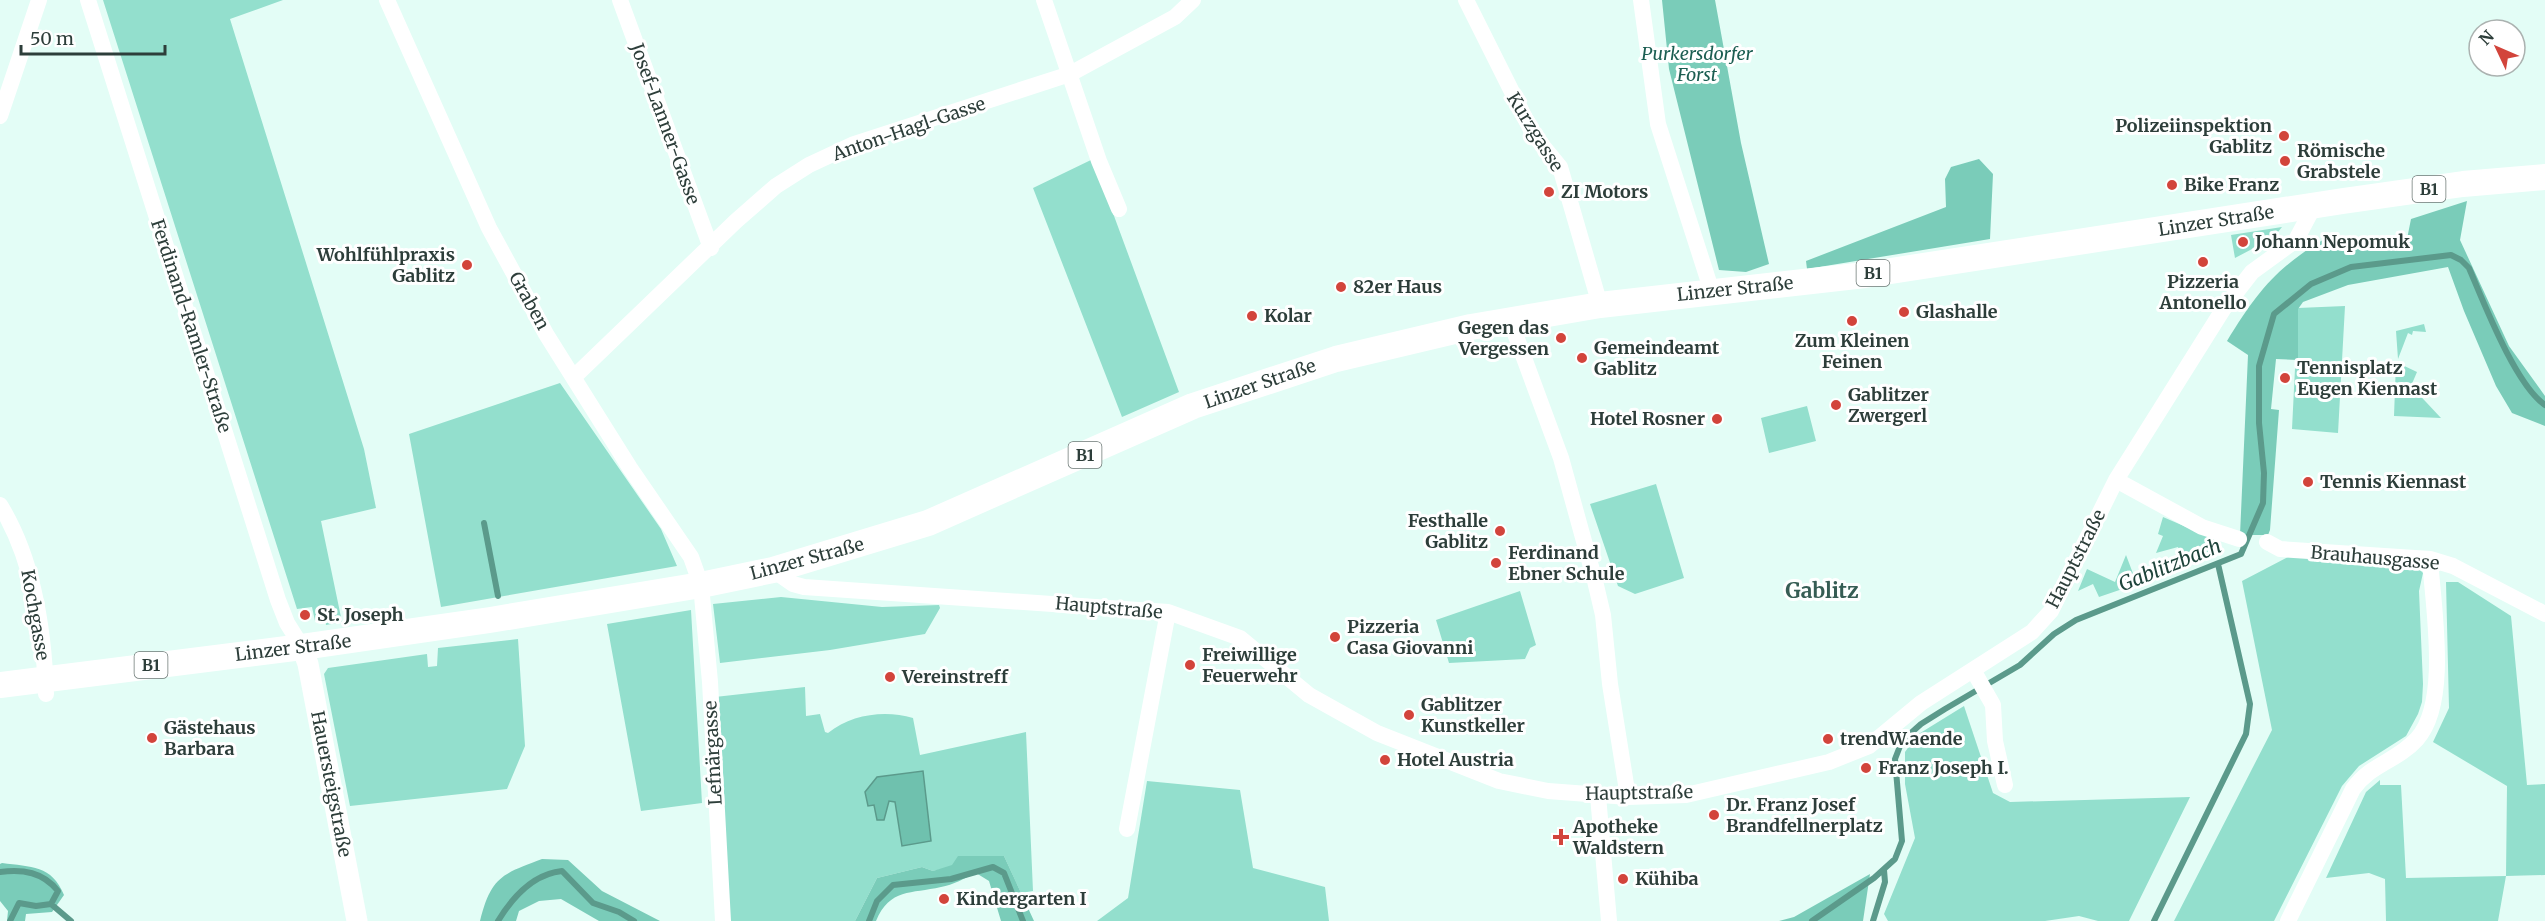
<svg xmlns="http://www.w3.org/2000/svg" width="2545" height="921" font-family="Merriweather,serif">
<rect width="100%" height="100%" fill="#e3fdf6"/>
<!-- green -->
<path fill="#93dfcd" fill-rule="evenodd" d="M103,0H283L230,19L364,449L376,508L321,521L342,622L326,625L325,619L315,621L312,607L297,609Z
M1093,159L1179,392L1122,417L1033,188Z
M2282,227L2273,238L2235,258L2231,235Z
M2345,306L2338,433L2292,429L2298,308Z
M2424,324L2426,332L2413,331L2412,335L2408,333L2398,359L2396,331Z
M2396,362L2417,372L2411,386L2441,418L2394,416Z
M560,383L661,529L677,566L441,607L409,434Z
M1807,406L1816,441L1769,453L1761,418Z
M1656,484L1684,578L1635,594L1618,586L1590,504Z
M2163,517L2214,539L2207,559L2185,566L2178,547L2156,553L2163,536L2158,534Z
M2126,555L2137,584L2099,597L2093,584L2078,591L2087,569L2115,582Z
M2290,556L2415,565L2423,573L2419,591L2423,684L2422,702L2418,714L2406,736L2359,766L2342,786L2274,921H2174L2272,730L2242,581Z
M2446,582H2458L2511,616L2527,785L2545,784V875L2506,876L2498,921H2386L2385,879L2369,873L2326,878L2366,792L2380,780V785H2401L2406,878L2506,876L2507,786L2433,742L2449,708Z
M1520,591L1536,645L1530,648L1525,659L1449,663L1436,620Z
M781,597L882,607L939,605L940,608L925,634L830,650L720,663L713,604Z
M691,610L702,803L641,811L607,624Z
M518,639L525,746L507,789L350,806L324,674L328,668L427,654L428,667L437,666L438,648Z
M805,687L806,716L820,714L825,732L828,733C852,714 885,710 913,718L920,755L1026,732L1033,891L1021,893L1004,856L933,871L922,867L877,878L855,921H727L715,697ZM923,771L902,846L895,802L889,801L884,820H877L874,805L877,777Z
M1964,706L1993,793L2010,802L2190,797L2129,921H2098L2079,916L2045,921H1888L1884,914L1915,838L1905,784V752L1917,735Z
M1147,781L1240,790L1253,868L1325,887L1329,921H1097L1128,898Z"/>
<!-- forest -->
<path fill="#7accb9" d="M1662,0H1715L1741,143L1769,264L1746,272L1719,270L1669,69Z
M1979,159L1993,174L1990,239L1807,269L1806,261L1946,207L1945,179L1951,167Z
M2467,201L2460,240L2509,346L2545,396V426L2512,413L2496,386L2464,311L2448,267L2348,285L2303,302L2298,309V360L2276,359L2271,409L2279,410L2270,530L2268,535H2240L2248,355L2227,341C2259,289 2278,266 2331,235C2350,255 2382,243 2407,239L2411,219Z
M958,856H1004L1034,921H1001L989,881L976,873C965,878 953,885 941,887C911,894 890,888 876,921H855L877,878L922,867L933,871L952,865Z
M542,859L568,860L602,891L660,921H599L561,899L539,901L519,911L516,921H480C491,877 502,874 542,859Z
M2,863C31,867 52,865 64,895L52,912L26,914L25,921H7L8,911L0,901V864Z
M1870,874L1863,921H1779L1794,917Z"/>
<!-- water -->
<path fill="#6fc1ae" stroke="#5b9a8b" stroke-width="1.5" d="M923,771L931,841L902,846L895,802L889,801L884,820H877L874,805L868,806L865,792L877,777Z"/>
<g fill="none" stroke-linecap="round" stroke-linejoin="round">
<!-- stream -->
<path stroke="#5b9a8b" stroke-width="6" d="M484,523L498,596
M0,872C23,869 43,872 58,891L51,904L36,906L19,903L10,921
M51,904L71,921
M498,921C512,898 533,874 562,871L593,903L619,912L634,921
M869,921L877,901L893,885L951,879L993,867L1004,873L1023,921
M1812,921L1874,878L1895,859L1902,841L1895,759L1902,741L1921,724L1945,709L2020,665L2054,634L2076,620L2241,554L2263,503L2264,473L2259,423V366L2274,314L2311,284L2351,267L2451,255L2461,260L2469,268C2484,303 2515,384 2545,405
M1873,921L1885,882L1884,870
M2154,921L2246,734L2250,704L2218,564"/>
<!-- minor -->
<path stroke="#fff" stroke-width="16" d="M88,0L278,600L287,623L302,647
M387,0L489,228L526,296L546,334L630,468L691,557L701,585L710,682L723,921
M620,0L711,248
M1044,0L1099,161L1119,209
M1466,0L1533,134L1560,167L1600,305
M1641,0L1658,124L1712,292
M0,116L39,0
M1510,320L1561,458L1595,581L1603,615L1610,684L1628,797
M575,376L736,221L776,186L809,165L854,144L1070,74L1175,17L1193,0
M2116,480L2202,527L2239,539
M0,505C34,560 44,630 46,694
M2267,542L2280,549L2430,559L2453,566L2545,614
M773,570L793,584L804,587L1168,612L1240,638L1309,695L1377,733L1499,781L1548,791L1628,797L1686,795L1829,762L1869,746L1921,703L2032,632L2051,611L2116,480L2224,308L2252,272L2296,240L2314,206
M1973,670L1993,705L1995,741L2005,785
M1598,796L1609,921
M1127,829L1168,612
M2288,921L2353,789C2372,763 2396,762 2417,739C2450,702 2433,607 2430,559"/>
<!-- tertiary -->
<path stroke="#fff" stroke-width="21" d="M302,647L308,664L357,921"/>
<!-- primary -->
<path stroke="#fff" stroke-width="26" d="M0,685L302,647L490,620L701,585L773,570L928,523L1193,406L1336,359L1471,327L1600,305L1865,275L2343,201L2463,184L2545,177"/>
</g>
<!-- markers -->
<g fill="#d2443b" stroke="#fff" stroke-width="2">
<circle cx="2284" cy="136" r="6"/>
<circle cx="2285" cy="161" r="6"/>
<circle cx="2172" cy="185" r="6"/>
<circle cx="1549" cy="192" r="6"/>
<circle cx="2243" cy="242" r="6"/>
<circle cx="2203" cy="262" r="6"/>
<circle cx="467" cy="265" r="6"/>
<circle cx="1341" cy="287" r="6"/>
<circle cx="1904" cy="312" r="6"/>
<circle cx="1252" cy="316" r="6"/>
<circle cx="1852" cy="321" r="6"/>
<circle cx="1561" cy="338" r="6"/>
<circle cx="1582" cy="358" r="6"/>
<circle cx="2285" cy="378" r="6"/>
<circle cx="1836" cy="405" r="6"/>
<circle cx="1717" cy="419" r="6"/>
<circle cx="2308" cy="482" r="6"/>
<circle cx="1500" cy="531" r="6"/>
<circle cx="1496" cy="563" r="6"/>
<circle cx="305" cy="615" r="6"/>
<circle cx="1335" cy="637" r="6"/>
<circle cx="1190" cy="665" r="6"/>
<circle cx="890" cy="677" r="6"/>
<circle cx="1409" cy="715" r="6"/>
<circle cx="152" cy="738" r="6"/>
<circle cx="1828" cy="739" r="6"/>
<circle cx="1385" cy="760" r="6"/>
<circle cx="1866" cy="768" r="6"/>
<circle cx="1714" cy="815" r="6"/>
<path d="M1558 828h6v6h6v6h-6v6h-6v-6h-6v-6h6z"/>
<circle cx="1623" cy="879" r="6"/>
<circle cx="944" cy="899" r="6"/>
</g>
<g text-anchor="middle" stroke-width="6" stroke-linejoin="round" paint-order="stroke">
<!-- shield labels -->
<g fill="#fff" stroke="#6c7875" stroke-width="1.5">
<rect x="2412.5" y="176" width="33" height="26" rx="4.5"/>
<rect x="1856.5" y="260" width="33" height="26" rx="4.5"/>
<rect x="1068.5" y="442" width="33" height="26" rx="4.5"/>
<rect x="134.5" y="652" width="33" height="26" rx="4.5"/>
</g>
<g font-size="16" font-weight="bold" fill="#2d3e3a">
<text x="2429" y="195">B1</text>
<text x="1873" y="279">B1</text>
<text x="1085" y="461">B1</text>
<text x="151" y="671">B1</text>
</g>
<!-- park labels -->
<g font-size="18" font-style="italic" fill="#1c5e52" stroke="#fff">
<text x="1697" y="60">Purkersdorfer<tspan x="1697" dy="21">Forst</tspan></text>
</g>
<!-- street labels -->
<g font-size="18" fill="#2d3e3a" stroke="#fff">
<text transform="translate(665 124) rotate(70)" y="6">Josef-Lanner-Gasse</text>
<text transform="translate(909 129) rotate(-19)" y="6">Anton-Hagl-Gasse</text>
<text transform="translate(1535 132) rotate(58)" y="6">Kurzgasse</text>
<text transform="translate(2216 221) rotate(-9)" y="6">Linzer Straße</text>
<text transform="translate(1735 289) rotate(-6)" y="6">Linzer Straße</text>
<text transform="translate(529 301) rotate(61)" y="6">Graben</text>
<text transform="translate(191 326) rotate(72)" y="6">Ferdinand-Ramler-Straße</text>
<text transform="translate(1260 384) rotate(-19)" y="6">Linzer Straße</text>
<text transform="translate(2375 558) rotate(5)" y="6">Brauhausgasse</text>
<text transform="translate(807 559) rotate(-15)" y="6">Linzer Straße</text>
<text transform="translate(2076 559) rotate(-63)" y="6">Hauptstraße</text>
<text transform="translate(1109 608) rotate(5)" y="6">Hauptstraße</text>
<text transform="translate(35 615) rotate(80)" y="6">Kochgasse</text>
<text transform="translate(293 648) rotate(-7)" y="6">Linzer Straße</text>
<text transform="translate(713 753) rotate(-93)" y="6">Lefnärgasse</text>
<text transform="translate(331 784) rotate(79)" y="6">Hauersteigstraße</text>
<text transform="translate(1639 793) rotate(-1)" y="6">Hauptstraße</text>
</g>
<!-- poi labels -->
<g font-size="18" font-weight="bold" fill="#2d3e3a" stroke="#fff" text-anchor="start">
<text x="2272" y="132" text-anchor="end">Polizeiinspektion<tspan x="2272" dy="21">Gablitz</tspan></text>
<text x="2297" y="157">Römische<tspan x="2297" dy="21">Grabstele</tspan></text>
<text x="2184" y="191">Bike Franz</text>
<text x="1561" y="198">ZI Motors</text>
<text x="2255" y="248">Johann Nepomuk</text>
<text x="455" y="261" text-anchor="end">Wohlfühlpraxis<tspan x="455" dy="21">Gablitz</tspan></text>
<text x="2203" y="288" text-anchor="middle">Pizzeria<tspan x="2203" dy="21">Antonello</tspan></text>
<text x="1353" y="293">82er Haus</text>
<text x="1916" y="318">Glashalle</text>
<text x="1264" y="322">Kolar</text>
<text x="1549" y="334" text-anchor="end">Gegen das<tspan x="1549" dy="21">Vergessen</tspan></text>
<text x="1852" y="347" text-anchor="middle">Zum Kleinen<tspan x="1852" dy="21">Feinen</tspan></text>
<text x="1594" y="354">Gemeindeamt<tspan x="1594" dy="21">Gablitz</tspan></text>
<text x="2297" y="374">Tennisplatz<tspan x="2297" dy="21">Eugen Kiennast</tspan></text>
<text x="1848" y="401">Gablitzer<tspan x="1848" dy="21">Zwergerl</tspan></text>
<text x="1705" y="425" text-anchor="end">Hotel Rosner</text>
<text x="2320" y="488">Tennis Kiennast</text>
<text x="1488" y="527" text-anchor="end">Festhalle<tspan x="1488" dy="21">Gablitz</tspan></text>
<text x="1508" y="559">Ferdinand<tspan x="1508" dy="21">Ebner Schule</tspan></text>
<text x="317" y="621">St. Joseph</text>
<text x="1347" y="633">Pizzeria<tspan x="1347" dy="21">Casa Giovanni</tspan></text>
<text x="1202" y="661">Freiwillige<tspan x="1202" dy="21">Feuerwehr</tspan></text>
<text x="902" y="683">Vereinstreff</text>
<text x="1421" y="711">Gablitzer<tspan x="1421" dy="21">Kunstkeller</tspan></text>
<text x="164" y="734">Gästehaus<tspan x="164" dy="21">Barbara</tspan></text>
<text x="1840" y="745">trendW.aende</text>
<text x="1397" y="766">Hotel Austria</text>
<text x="1878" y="774">Franz Joseph I.</text>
<text x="1726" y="811">Dr. Franz Josef<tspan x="1726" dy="21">Brandfellnerplatz</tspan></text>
<text x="1573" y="833">Apotheke<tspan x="1573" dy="21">Waldstern</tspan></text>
<text x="1635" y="885">Kühiba</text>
<text x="956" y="905">Kindergarten I</text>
</g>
<!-- water labels -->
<g font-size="20" font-style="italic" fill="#1e443b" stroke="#fff">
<text transform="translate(2170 565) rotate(-22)" y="7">Gablitzbach</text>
</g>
<!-- quarter labels -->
<g font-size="21" font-weight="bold" fill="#365d54" stroke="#fff">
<text x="1822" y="598">Gablitz</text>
</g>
</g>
<!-- north arrow -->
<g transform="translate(2497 48) rotate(314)"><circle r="28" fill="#ffffff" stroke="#abb2b0" stroke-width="1.5"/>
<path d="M0-4.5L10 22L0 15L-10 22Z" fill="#d2443b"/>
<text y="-9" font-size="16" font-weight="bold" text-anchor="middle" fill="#2d3e3a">N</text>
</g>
<!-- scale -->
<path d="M21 45v9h144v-9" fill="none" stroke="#2d3e3a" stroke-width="3"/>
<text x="30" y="45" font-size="18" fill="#2d3e3a" stroke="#ffffff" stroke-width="4.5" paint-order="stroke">50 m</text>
</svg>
